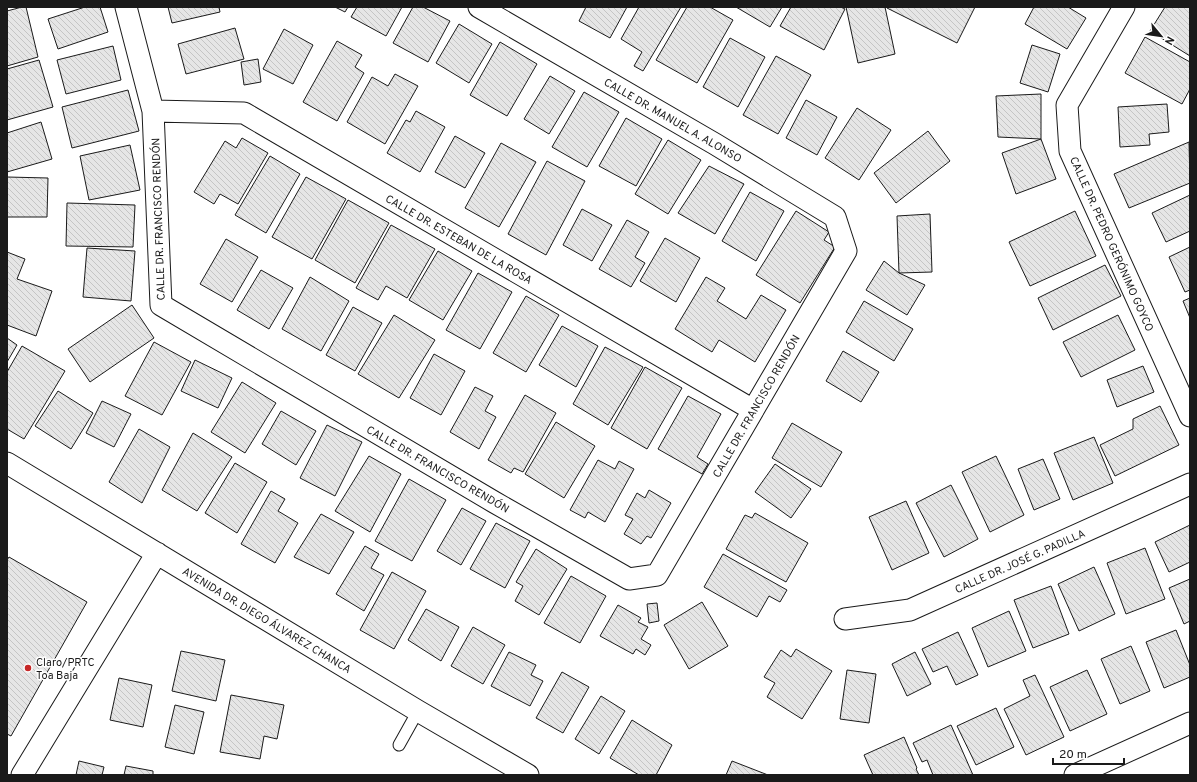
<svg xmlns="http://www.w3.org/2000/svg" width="1197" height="782" font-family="Overpass,sans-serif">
<defs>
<pattern id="building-back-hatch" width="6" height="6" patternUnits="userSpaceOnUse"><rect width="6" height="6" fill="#e6e6e6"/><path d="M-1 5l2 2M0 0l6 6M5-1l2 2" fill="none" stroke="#c5c5c5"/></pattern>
</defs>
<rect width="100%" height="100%" fill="#fff"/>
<!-- building -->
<path fill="url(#building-back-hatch)" stroke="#1a1a1a" d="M22,7H26L38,57L7,66V11Z
M85,7H100L108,32L58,49L48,19Z
M168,7H219L220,12L172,23Z
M335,7H348L345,12Z
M357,7H402L386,36L351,17Z
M413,7H423L450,21L428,62L393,43Z
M586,7H627L610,38L579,21Z
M639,7H681L643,71L634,66L642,52L621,39Z
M687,7H710L733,20L697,83L656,60Z
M736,7H782L770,27Z
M791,7H841L845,9L824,50L780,26Z
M846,7H885L895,54L858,63Z
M888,7H975L957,43L887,8Z
M1034,7H1068L1086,18L1067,49L1025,24Z
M1165,7H1190V56L1150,31Z
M459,24L492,44L469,83L436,63Z
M235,28L244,59L186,74L178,44Z
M284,29L313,45L293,84L263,69Z
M1145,37L1190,62V89L1182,104L1125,73Z
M730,38L765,57L738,107L703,87Z
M337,41L362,55L355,67L364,73L337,121L303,102Z
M500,42L537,64L507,116L470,95Z
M1032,45L1060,54L1048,92L1020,83Z
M113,46L121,80L66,94L57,60Z
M776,56L811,75L778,134L743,115Z
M258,59L261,82L244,85L241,62Z
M39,60L53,107L7,120V69Z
M395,74L418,86L385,144L347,122L372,77L388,86Z
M550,76L575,91L549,134L524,119Z
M128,90L139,131L72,148L62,107Z
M584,92L619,112L587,167L552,147Z
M1041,94V139L998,137L996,96Z
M806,100L837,117L817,155L786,138Z
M1167,104L1169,132L1149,134L1150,145L1120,147L1118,107Z
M857,108L891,130L859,180L825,158Z
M416,111L445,127L420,172L387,153L406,120L410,122Z
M626,118L662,139L636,186L599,166Z
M41,122L52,159L7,172V133Z
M928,131L950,161L896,203L874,173Z
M455,136L485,153L465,188L435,172Z
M242,138L268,153L238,204L220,194L214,204L194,192L225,141L236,148Z
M1041,139L1056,179L1016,194L1002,153Z
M668,140L701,160L668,214L635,194Z
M1189,142L1190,183L1129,208L1114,174Z
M501,143L536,162L499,227L465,208Z
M130,145L140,190L89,200L80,156Z
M270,156L300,174L266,233L235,215Z
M547,161L585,181L546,255L508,234Z
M709,166L744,184L715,234L678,213Z
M7,177L48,178L47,217H7Z
M306,177L346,199L312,259L272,237Z
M750,192L784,211L756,261L722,241Z
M1190,195V231L1166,242L1152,213Z
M348,200L389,223L355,283L315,260Z
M67,203L135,205L133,247L66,246Z
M582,209L612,225L592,261L563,245Z
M796,211L829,232L824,240L835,247L800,303L756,275Z
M1075,211L1096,256L1030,286L1009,242Z
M930,214L932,272L899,273L897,216Z
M627,220L649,232L635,257L645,263L631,287L599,269Z
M391,225L435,249L407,298L386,286L378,300L356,288Z
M665,238L700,258L676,302L640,281Z
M226,239L258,257L232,302L200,284Z
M1190,247V290L1185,292L1169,257Z
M87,248L135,251L131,301L83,297Z
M438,251L472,271L443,320L409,300Z
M7,252L25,259L17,279L52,291L36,336L7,325Z
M884,261L899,273L925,285L907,315L866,290Z
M1105,265L1121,296L1053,330L1038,298Z
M261,270L293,288L269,329L237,310Z
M478,273L512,292L480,349L446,330Z
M310,277L349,301L321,351L282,329Z
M706,277L725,288L717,301L746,319L761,295L786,310L755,362L719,340L712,352L675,329Z
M526,296L559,315L526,372L493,353Z
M1190,298V318L1183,301Z
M864,301L913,329L894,361L846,332Z
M132,305L154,338L90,382L68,349Z
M353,307L382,323L355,371L326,355Z
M394,315L435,340L399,398L358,374Z
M1118,315L1135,350L1081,377L1063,342Z
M562,326L598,346L576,387L539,365Z
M7,338L17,345L7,362Z
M154,342L191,362L162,415L125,396Z
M22,346L65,371L24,439L7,429V372Z
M605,347L643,367L608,425L573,404Z
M843,351L879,372L861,402L826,381Z
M434,354L465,371L441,415L410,398Z
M195,360L232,378L218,408L181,391Z
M1143,366L1154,392L1117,407L1107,380Z
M645,367L682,388L647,449L611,428Z
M242,382L276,403L245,453L211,432Z
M475,387L493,396L485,411L496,417L479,449L450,432Z
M58,391L93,413L71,449L35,426Z
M525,395L556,413L523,472L514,468L511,473L488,460Z
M688,396L721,414L697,457L708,464L702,474L658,449Z
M102,401L131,414L114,447L86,433Z
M1160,406L1179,445L1115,476L1100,445L1133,429V419Z
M281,411L316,431L296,465L262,444Z
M556,422L595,446L564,498L525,474Z
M792,423L842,452L821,487L772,458Z
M327,425L362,442L335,496L300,478Z
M139,429L170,447L142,503L109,482Z
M193,433L232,457L197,511L162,490Z
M1094,437L1113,483L1073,500L1054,453Z
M369,456L401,474L370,532L335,511Z
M996,456L1024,515L990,532L962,472Z
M1043,459L1060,499L1034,510L1018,469Z
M598,460L615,469L619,461L634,469L605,522L588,512L585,518L570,510Z
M235,463L267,482L237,533L205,513Z
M775,464L811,489L791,518L755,492Z
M409,479L446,500L412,561L375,541Z
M951,485L978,539L944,557L916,503Z
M649,490L671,503L651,538L647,536L641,544L624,534L633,519L625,515L637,493L645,498Z
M271,491L285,499L278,511L298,523L275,563L241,544Z
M906,501L929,553L892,570L869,517Z
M462,508L486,521L461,565L437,551Z
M755,513L808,543L786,582L726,549L745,515L752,518Z
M321,514L354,532L329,574L294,557Z
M496,523L530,541L505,588L470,569Z
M1190,525V562L1169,572L1155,542Z
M365,546L379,554L371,568L384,575L364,611L336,594Z
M1145,548L1165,599L1126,614L1107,563Z
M536,549L567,569L539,615L515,601L523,586L516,582Z
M723,554L787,590L780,602L769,596L757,617L704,587Z
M9,557L87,602L11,736L7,734V560Z
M1094,567L1115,614L1079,631L1058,584Z
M392,572L426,591L394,649L360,630Z
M571,576L606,596L580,643L544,623Z
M1190,579V621L1184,624L1169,588Z
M1051,586L1069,634L1033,648L1014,600Z
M702,602L728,646L689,669L664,625Z
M657,603L659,621L649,623L647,604Z
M618,605L641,618L638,622L648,627L641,639L651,645L645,655L636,649L633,654L600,636Z
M426,609L459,627L441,661L408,640Z
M1009,611L1026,651L988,667L972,628Z
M473,627L505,645L483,684L451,666Z
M1176,630L1190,665V677L1164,688L1146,642Z
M958,632L978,675L956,685L947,666L933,672L922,649Z
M1131,646L1150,691L1120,704L1101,659Z
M796,649L832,671L802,719L767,697L775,683L764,677L781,650L791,657Z
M181,651L225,660L216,701L172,691Z
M509,652L536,665L531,675L543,681L530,706L491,686Z
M915,652L931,684L907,696L892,664Z
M847,670L876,674L869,723L840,719Z
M1087,670L1107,714L1070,731L1050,687Z
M562,672L589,687L563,733L536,718Z
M1035,675L1064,737L1026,755L1004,709L1030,696L1023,680Z
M119,678L152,685L143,727L110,720Z
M231,695L284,705L277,739L264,736L260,759L220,752Z
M601,696L625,711L599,754L575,739Z
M175,705L204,712L194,754L165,747Z
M996,708L1014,747L976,765L957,726Z
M632,720L672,745L656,775H639L610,758Z
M951,725L973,775H933L927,760L922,762L913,743Z
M904,737L917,768L916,769L919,775H873L864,755Z
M79,761L104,767L102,775H76Z
M732,761L768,775H726Z
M126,766L153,771V775H124Z"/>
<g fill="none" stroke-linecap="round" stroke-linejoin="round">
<defs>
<path id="service" d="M399,745L418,711"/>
<path id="minor" d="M126,7L153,111L161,305L494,502L629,579L657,575L846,251L835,217L715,144L479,7
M1124,7L1067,105L1070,151L1190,416
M153,111L244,113L753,410
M7,463L418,711L528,775
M845,619L910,610L1190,484
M22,775L157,553
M1075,775L1190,723"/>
</defs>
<!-- service casing -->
<use href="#service" stroke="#1a1a1a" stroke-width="13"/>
<!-- minor casing -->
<use href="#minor" stroke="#1a1a1a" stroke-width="23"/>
<!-- service -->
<use href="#service" stroke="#fff" stroke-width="11"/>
<!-- minor -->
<use href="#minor" stroke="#fff" stroke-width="21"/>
</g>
<!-- markers -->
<circle fill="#c62828" stroke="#fff" stroke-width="1.5" cx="28" cy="668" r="4"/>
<g text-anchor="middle" stroke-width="3" stroke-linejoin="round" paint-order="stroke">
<!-- street labels -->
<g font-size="11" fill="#1a1a1a" stroke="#fff">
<text transform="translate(673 120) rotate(30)" y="4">CALLE DR. MANUEL A. ALONSO</text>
<text transform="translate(158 219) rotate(-92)" y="4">CALLE DR. FRANCISCO RENDÓN</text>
<text transform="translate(459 239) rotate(30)" y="4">CALLE DR. ESTEBAN DE LA ROSA</text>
<text transform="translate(1112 244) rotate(66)" y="4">CALLE DR. PEDRO GERÓNIMO GOYCO</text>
<text transform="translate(756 406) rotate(-60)" y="4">CALLE DR. FRANCISCO RENDÓN</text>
<text transform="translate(438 469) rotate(30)" y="4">CALLE DR. FRANCISCO RENDÓN</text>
<text transform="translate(1020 561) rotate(-24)" y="4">CALLE DR. JOSÉ G. PADILLA</text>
<text transform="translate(267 620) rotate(31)" y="4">AVENIDA DR. DIEGO ÁLVAREZ CHANCA</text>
</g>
<!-- poi labels -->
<g font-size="11" fill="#1a1a1a" stroke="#fff" text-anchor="start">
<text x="36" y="666">Claro/PRTC<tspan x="36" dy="13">Toa Baja</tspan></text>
</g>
</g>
<!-- border -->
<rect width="1197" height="782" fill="none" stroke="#1a1a1a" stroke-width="16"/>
<!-- north arrow -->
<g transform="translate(1161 36) rotate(119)" stroke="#ffffff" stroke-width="3" paint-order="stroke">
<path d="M0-3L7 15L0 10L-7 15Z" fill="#1a1a1a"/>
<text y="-6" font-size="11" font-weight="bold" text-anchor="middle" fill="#1a1a1a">N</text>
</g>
<!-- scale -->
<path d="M1053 758v6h71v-6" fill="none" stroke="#1a1a1a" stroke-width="2"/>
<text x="1059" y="758" font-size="12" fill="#1a1a1a" stroke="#ffffff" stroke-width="3" paint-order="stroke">20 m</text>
</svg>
